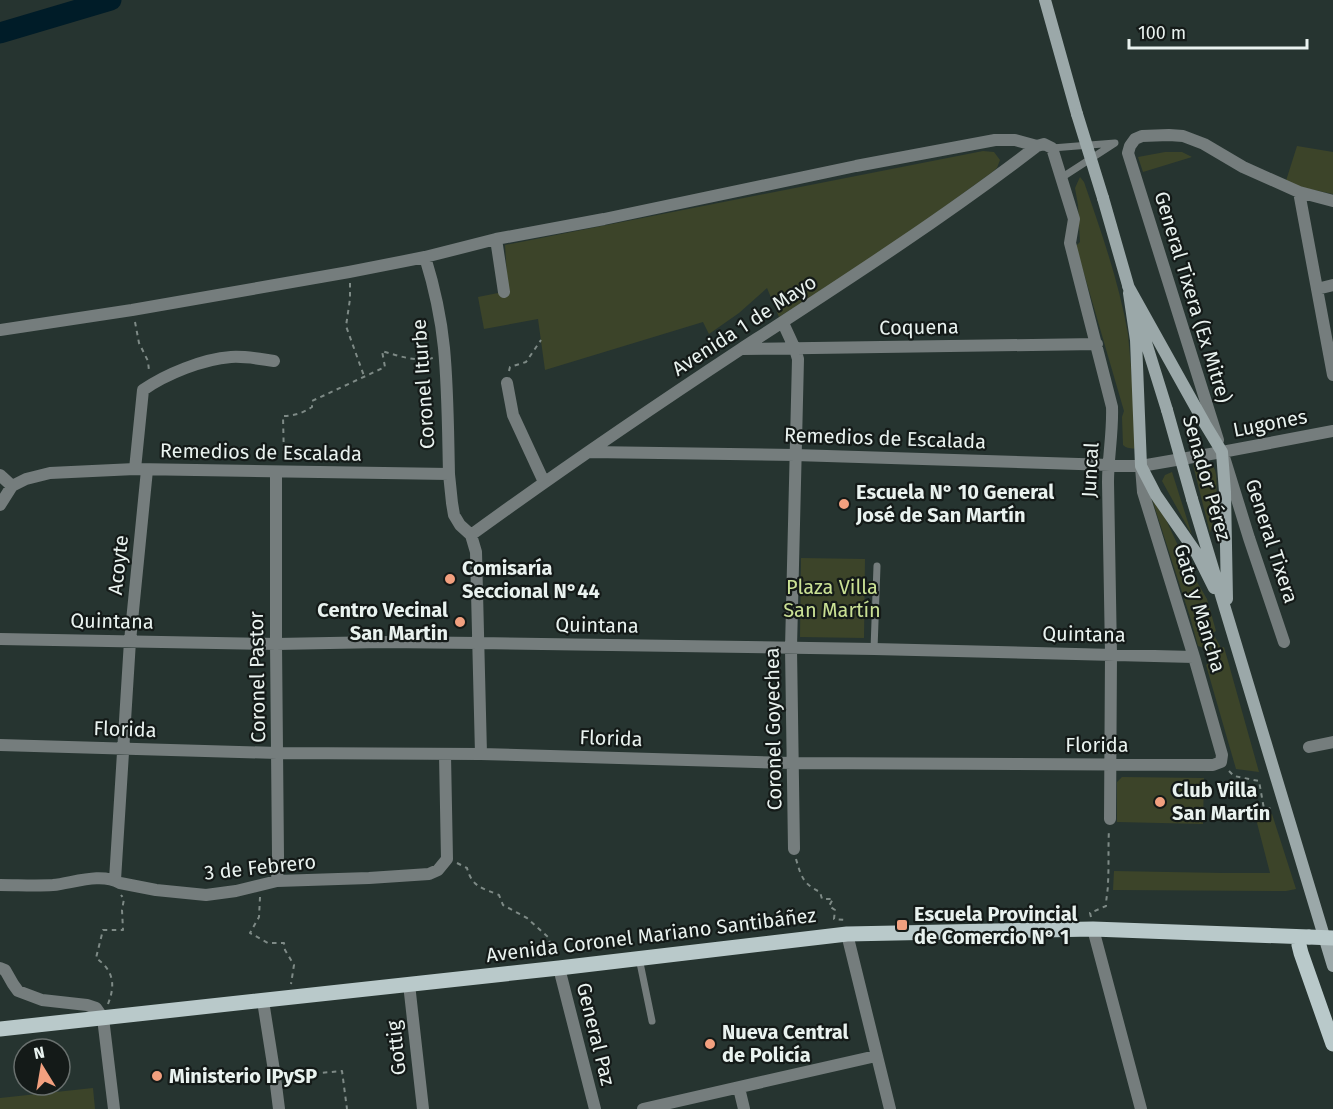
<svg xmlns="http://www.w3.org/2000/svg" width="1333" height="1109" font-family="'Fira Sans',sans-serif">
<rect width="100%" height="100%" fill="#263430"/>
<!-- green -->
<path fill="#3c4429" d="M1297,146L1333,152V194L1285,184Z
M983,151L994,152L1000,160L997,168L991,173L892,245L779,317L767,288L739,313L709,334L703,322L545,370L538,319L484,329L478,297L508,291L505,245Z
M1165,152H1182L1192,157L1143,172L1138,157Z
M1080,177L1084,182C1101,231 1119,282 1128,334L1138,448C1133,449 1127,449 1123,445L1122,417L1124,411L1076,246L1080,242L1078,205L1075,188Z
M1200,459C1206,460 1212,463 1215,470C1219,482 1215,520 1210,533L1193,465Z
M1172,472L1192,535L1162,481L1165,475Z
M1151,496H1155L1187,565L1207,599L1216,631L1213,633L1221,648L1224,647L1259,772L1236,769L1206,665L1210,662L1209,650L1198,646L1190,617Z
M801,558L865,559L864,638L800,637Z
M1122,777L1204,778L1203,824L1117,822V782Z
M1272,814L1296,889L1286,891L1113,890L1114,871L1223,873H1270L1256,819Z
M93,1088L95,1109H0V1098Z"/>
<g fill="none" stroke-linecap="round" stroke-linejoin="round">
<!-- river -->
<path stroke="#001c28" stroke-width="21" d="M0,33L111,0"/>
<!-- path -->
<path stroke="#7e8a86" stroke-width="2" stroke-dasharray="4.5 4.5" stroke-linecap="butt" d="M350,283V299L346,326L364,376
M135,322L139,343L148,361L149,371
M509,371L510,367L526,362L541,340
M284,460L283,416C294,416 303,413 312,407V401L385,367L382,351C399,356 415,362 433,358
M1229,771L1234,776L1259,781L1264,809L1272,808
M796,859C801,876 803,884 820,892L822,899H833L829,906L835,910L834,919L845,920
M457,863L467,868C472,887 482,888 499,895L503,905L527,918L549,938L552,955
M260,897L259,917L250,933L268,943H284L285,950L294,965L291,984
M1091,917L1090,913L1106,906C1106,898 1108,891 1108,883C1109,865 1108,847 1109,829
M108,1004C116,984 113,970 96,958L103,930H123L122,910L124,899L121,895
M287,1076L342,1071L347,1109"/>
<!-- lane -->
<path stroke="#757d7d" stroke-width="7" d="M1052,148L1115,143L1061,178
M874,649L877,566
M639,958L652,1021"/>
<!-- street -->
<path stroke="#757d7d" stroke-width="12" d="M1299,192L1333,375
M496,239L504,292
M425,257C434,286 441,318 444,348C448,390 448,432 449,474
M1317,289L1333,285
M783,323L795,349L798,359L791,648L794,849
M0,330L132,310L349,272L425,257L496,239L604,219L856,166L995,140H1015L1037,146L1044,144L1052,148L1074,219L1070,243L1112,407C1113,432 1108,457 1108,482L1111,654L1110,819
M742,349L1097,344
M507,383L513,415L544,482
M1218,440L1128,153L1130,146L1135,139L1142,136L1169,135L1183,136L1204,144L1243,167L1299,192L1333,201
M590,452L795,455L1141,466L1222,452L1333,431
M1224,457L1249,538L1284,642
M135,469L143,390C166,374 203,359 231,357C246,356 260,359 274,361
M276,472V644L278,856L277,881
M0,475L12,486
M0,505L12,486L26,479L50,473L135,469L449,474L452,503L454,515L460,525L471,535L476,552L481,754
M471,535C559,471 650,409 741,349C841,284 942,219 1037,146
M0,639L276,644L383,642L478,643L874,649L1194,657
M0,745L277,753L481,754L792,763L1213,765L1221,762L1222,755L1194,657L1143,492L1141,467
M1309,747L1333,742
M115,880L130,641L147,470
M0,885C18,885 36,886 53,885C73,883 101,872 120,883L156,890L206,895L236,891L277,881L369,878L429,874L438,870L447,859L445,755
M1093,929L1141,1109
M847,934L890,1109
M0,968L5,970L13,984L18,991L42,1000L87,1005L96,1008L103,1018L114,1109
M559,968L595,1109
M409,984L423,1109
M263,1001L275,1077L279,1109
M739,1088L744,1109
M643,1109L876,1056"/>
<!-- secondary -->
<path stroke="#9ba8a9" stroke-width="12" d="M1045,0L1077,114
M1103,198L1130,292
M1128,286L1205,424L1222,452L1225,492L1227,599
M1129,293L1136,340L1141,466L1156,495L1197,554L1214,588
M1139,320L1167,410
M1192,499L1333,966"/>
<!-- primary -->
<path stroke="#b9c9ca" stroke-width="15" d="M1300,937L1299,945L1301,953L1333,1044
M0,1029L559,968L847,934L1093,929L1309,937"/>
<!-- secondary-bridge -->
<path stroke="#9ba8a9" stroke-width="12" d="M1077,114L1103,198
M1167,410L1192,499"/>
<!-- primary-bridge -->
<path stroke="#b9c9ca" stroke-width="15" d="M1309,937L1333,938"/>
</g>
<!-- markers -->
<g fill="#f2a07f" stroke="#141a18" stroke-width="2">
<circle cx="844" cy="504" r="6"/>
<circle cx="450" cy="579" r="6"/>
<circle cx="460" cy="622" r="6"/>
<circle cx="1160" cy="802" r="6"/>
<rect x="896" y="919" width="12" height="12" rx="3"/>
<circle cx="710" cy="1044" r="6"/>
<circle cx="157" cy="1076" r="6"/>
</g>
<g text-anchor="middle" stroke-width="4.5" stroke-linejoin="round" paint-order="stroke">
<!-- street labels -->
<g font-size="20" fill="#e9f2ef" stroke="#141a18">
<text transform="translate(1193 297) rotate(73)" y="7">General Tixera (Ex Mitre)</text>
<text transform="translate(744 325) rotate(-33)" y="7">Avenida 1 de Mayo</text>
<text transform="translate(919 327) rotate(-1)" y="7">Coquena</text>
<text transform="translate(423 384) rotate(-94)" y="7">Coronel Iturbe</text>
<text transform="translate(1270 423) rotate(-11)" y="7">Lugones</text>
<text transform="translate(885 438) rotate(2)" y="7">Remedios de Escalada</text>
<text transform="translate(261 452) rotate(1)" y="7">Remedios de Escalada</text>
<text transform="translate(1090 470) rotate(-87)" y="7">Juncal</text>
<text transform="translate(1207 478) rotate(74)" y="7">Senador Pérez</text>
<text transform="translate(1272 541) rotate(72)" y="7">General Tixera</text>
<text transform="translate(118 565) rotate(-84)" y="7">Acoyte</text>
<text transform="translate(1200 608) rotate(73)" y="7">Gato y Mancha</text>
<text transform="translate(112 621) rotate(1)" y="7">Quintana</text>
<text transform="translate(597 625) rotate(1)" y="7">Quintana</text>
<text transform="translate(1084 634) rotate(1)" y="7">Quintana</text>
<text transform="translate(257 677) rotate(-91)" y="7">Coronel Pastor</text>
<text transform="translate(125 729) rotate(2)" y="7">Florida</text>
<text transform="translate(773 729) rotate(-91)" y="7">Coronel Goyechea</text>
<text transform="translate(611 738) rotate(2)" y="7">Florida</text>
<text x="1097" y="752">Florida</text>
<text transform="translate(260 867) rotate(-6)" y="7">3 de Febrero</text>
<text transform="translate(651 935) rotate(-7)" y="7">Avenida Coronel Mariano Santibáñez</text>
<text transform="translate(596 1034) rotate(76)" y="7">General Paz</text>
<text transform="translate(396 1048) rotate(-96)" y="7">Gottig</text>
</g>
<!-- poi labels -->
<g font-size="20" font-weight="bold" fill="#e9f2ef" stroke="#141a18" text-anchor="start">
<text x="856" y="499">Escuela N° 10 General<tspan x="856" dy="23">José de San Martín</tspan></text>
<text x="462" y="575">Comisaría<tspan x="462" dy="23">Seccional N°44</tspan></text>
<text x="448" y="617" text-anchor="end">Centro Vecinal<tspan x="448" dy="23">San Martin</tspan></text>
<text x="1172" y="797">Club Villa<tspan x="1172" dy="23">San Martín</tspan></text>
<text x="914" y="921">Escuela Provincial<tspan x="914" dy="23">de Comercio N° 1</tspan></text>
<text x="722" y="1039">Nueva Central<tspan x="722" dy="23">de Policía</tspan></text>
<text x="169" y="1083">Ministerio IPySP</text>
</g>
<!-- park labels -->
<g font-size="20" fill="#cae194" stroke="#141a18">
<text x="832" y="594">Plaza Villa<tspan x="832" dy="23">San Martín</tspan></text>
</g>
</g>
<!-- north arrow -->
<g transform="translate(42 1067) rotate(349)"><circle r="28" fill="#141a18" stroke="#69706e" stroke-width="1.5"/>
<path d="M0-4.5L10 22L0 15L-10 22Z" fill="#f2a07f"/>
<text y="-9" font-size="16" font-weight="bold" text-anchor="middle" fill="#e9f2ef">N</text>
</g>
<!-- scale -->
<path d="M1129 39v9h178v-9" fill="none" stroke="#e9f2ef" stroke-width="3"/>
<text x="1138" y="39" font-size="18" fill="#e9f2ef" stroke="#141a18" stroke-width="4.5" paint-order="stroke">100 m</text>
</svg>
